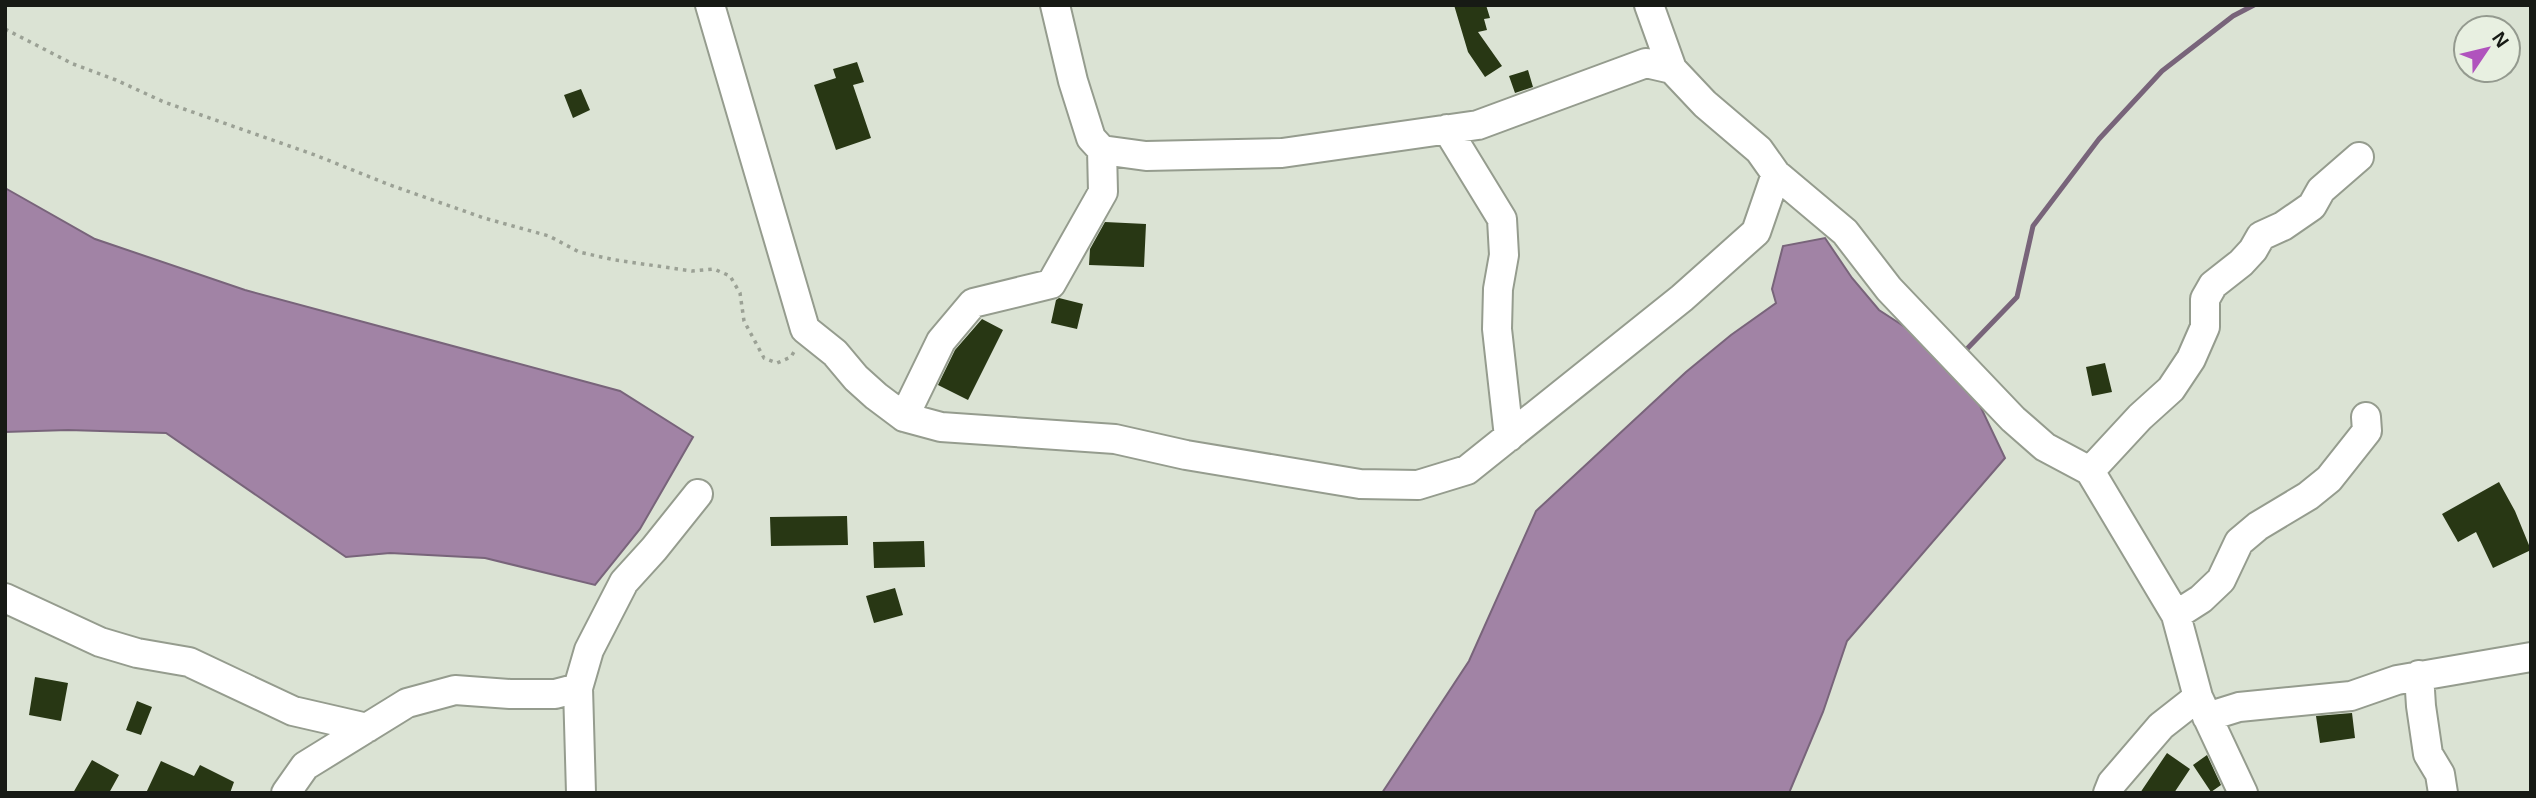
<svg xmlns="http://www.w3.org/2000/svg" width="2536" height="798" font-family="Helvetica,sans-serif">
<rect width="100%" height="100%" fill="#dbe3d4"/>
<!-- water -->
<path fill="#a183a5" stroke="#78647a" stroke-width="2" d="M5,188L95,239L245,290L620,391L693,437L640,529L595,585L485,558L390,553L346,557L166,433L68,430L5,432Z
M1825,238L1852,278L1879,310L1925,340L1974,393L2005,458L1847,641L1823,712L1789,793H1382L1469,661L1536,511L1686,372L1731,335L1776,303L1772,289L1783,246Z"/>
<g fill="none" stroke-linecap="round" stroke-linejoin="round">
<!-- stream -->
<path stroke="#78647a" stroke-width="5" d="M1963,353L2017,297L2033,226L2099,139L2162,71L2233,16L2254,5"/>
</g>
<!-- building -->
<path fill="#283714" d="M1454,5H1486L1490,18L1484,19L1487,30L1478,32L1502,66L1485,77L1468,52Z
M857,62L864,82L853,85L871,138L836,150L814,85L836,78L833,69Z
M1528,70L1533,87L1515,93L1509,76Z
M581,89L590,110L573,118L564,95Z
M1105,222L1146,224L1144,267L1089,265L1090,249Z
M1059,298L1083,304L1077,329L1051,323L1056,300Z
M982,319L1003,330L968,400L938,385L955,350Z
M2105,363L2112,392L2092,396L2086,367Z
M2499,482L2515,511L2531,550L2493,568L2476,532L2458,542L2442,514Z
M847,516L848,545L771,546L770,517Z
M924,541L925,567L874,568L873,542Z
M895,588L903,615L874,623L866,596Z
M35,677L68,683L61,721L29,715Z
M137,701L152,707L141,735L126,730Z
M2352,713L2355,738L2320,743L2316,716Z
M2167,753L2190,769L2174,793H2140Z
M2207,755L2221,785L2211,792L2193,765Z
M92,760L119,775L109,793H73Z
M161,761L194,776L200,765L234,782L230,793H146Z"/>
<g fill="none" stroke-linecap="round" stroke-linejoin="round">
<defs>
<path id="minor" d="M710,5L805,329L835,353L856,378L876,396L904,417L941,427L1115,439L1186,455L1360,484L1418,485L1467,470L1682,298L1756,232L1776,174
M1055,5L1073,81L1091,138L1102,150L1146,156L1282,153L1478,125L1646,63L1672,69L1705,104L1759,150L1776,174L1845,232L1889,289L2013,419L2045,447L2090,471L2176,615L2198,697L2243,793
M1649,5L1672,69
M1447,129L1502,219L1504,255L1498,289L1497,329L1509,437
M904,417L941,341L973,303L1051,284L1103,192L1102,150
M2090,471L2140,417L2171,389L2191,359L2205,327V299L2213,285L2241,263L2253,250L2261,236L2283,226L2312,206L2321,190L2359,157
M5,598L100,642L137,653L189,662L293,711L367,728
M2176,615L2201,599L2221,580L2239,542L2258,526L2308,496L2329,479L2367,431L2366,417
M2419,675L2421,706L2428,754L2440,774L2443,793
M2207,717L2239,707L2351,696L2397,680L2531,657
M286,793L305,766L407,703L455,690L510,694H555L578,688
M581,793L578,688L589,650L624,582L654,549L698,494
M2108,793L2112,783L2161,726L2198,697"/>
</defs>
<!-- minor casing -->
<use href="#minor" stroke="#959c8e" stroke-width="32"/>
<!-- path -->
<path stroke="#9ba195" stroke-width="3.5" stroke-dasharray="3.5 5" stroke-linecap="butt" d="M5,29L73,64L116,80L164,102L315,155L390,185L484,218L549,236L579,252L615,260L692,271L714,269L730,276L740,293L744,321L764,358L777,363L791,357L795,350"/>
<!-- minor -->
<use href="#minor" stroke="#fff" stroke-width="28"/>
</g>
<!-- border -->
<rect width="2536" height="798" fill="none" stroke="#171a15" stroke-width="14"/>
<!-- north arrow -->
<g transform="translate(2487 49) rotate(55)"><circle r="33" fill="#e8f0e1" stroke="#949a8f" stroke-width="2"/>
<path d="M0-5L12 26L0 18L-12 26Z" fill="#b053bd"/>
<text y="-10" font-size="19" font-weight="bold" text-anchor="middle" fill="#171a15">N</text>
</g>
</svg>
